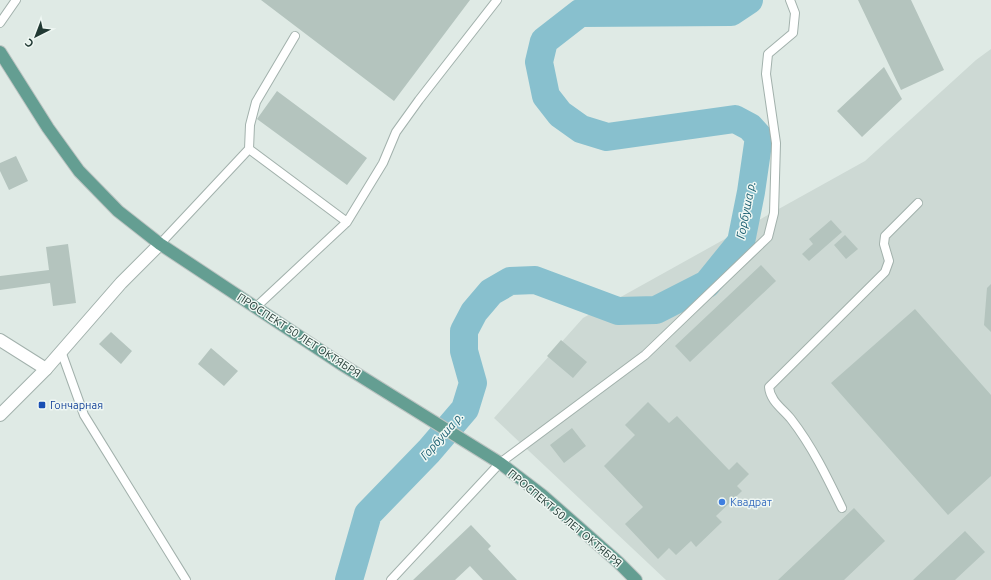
<svg xmlns="http://www.w3.org/2000/svg" width="991" height="580" font-family="Ubuntu,sans-serif">
<rect width="100%" height="100%" fill="#dfeae5"/>
<!-- built -->
<path fill="#cdd9d4" d="M991,49V580H666L494,418L583,318L865,161L976,60Z"/>
<g fill="none" stroke-linecap="round" stroke-linejoin="round">
<!-- river -->
<path stroke="#88c0ce" stroke-width="28" d="M349,580L368,514L429,451L465,409L473,383L464,351V331L474,312L491,292L510,281L535,280L618,311L656,310L707,284L741,242L751,192L759,137L750,127L735,119L607,137L581,129L560,114L546,96L539,62L544,41L580,13L731,12L749,0"/>
</g>
<!-- building -->
<path fill="#b4c4be" d="M261,0H470L394,101Z
M858,0H911L944,70L901,90Z
M884,67L902,99L862,137L837,111Z
M277,91L367,158L347,185L257,119Z
M16,156L28,181L9,190L0,171V163Z
M831,220L842,232L809,261L802,254L813,244L809,239Z
M845,235L858,249L846,259L834,245Z
M68,244L76,303L53,306L50,283L0,290V276L49,270L46,247Z
M761,265L776,281L690,362L675,346Z
M991,284V332L984,325L987,288Z
M915,309L991,395V476L948,515L831,383Z
M111,332L132,351L121,364L99,344Z
M561,340L587,362L573,378L547,356Z
M211,348L238,371L224,386L198,364Z
M648,402L669,423L677,416L729,470L737,462L749,474L737,486L742,491L716,516L722,522L696,547L691,541L676,555L669,548L658,559L625,524L643,507L604,466L635,435L625,425Z
M572,428L586,446L564,463L550,445Z
M854,508L885,541L844,580H778Z
M471,525L491,546L488,549L517,580H483L470,566L455,580H413Z
M965,531L985,552L955,580H913Z"/>
<g fill="none" stroke-linecap="round" stroke-linejoin="round">
<defs>
<path id="service" d="M0,23L16,0
M249,149L347,222
M160,244L249,149L250,125L256,102L295,36
M256,307L347,222L383,163L396,132L419,100L497,0
M61,351L84,415L186,580
M842,508C827,477 812,446 791,419C783,409 770,401 769,387L885,272L889,261L884,244L885,236L918,203
M391,580L500,463L645,355L768,237L774,213L776,143L766,74L768,54L793,33L795,13L790,0"/>
<path id="minor" d="M0,340L46,369"/>
<path id="tertiary" d="M0,415L46,369L121,283L160,244"/>
<path id="primary" d="M0,52L48,128L79,171L118,211L160,244L341,364L500,463L542,495L575,524L618,562L636,580"/>
</defs>
<!-- service casing -->
<use href="#service" stroke="#a2b1ac" stroke-width="10"/>
<!-- minor casing -->
<use href="#minor" stroke="#a2b1ac" stroke-width="14"/>
<!-- tertiary casing -->
<use href="#tertiary" stroke="#a2b1ac" stroke-width="14"/>
<!-- primary casing -->
<use href="#primary" stroke="#bcc4c2" stroke-width="14"/>
<!-- service -->
<use href="#service" stroke="#fff" stroke-width="8"/>
<!-- minor -->
<use href="#minor" stroke="#fff" stroke-width="12"/>
<!-- tertiary -->
<use href="#tertiary" stroke="#fff" stroke-width="12"/>
<!-- primary -->
<use href="#primary" stroke="#649e92" stroke-width="12"/>
</g>
<!-- markers -->
<rect fill="#1a4fb4" stroke="#eff7f3" stroke-width="1.5" x="38" y="401" width="8" height="8" rx="2"/>
<circle fill="#3f7fe0" stroke="#eff7f3" stroke-width="1.5" cx="722" cy="502" r="4"/>
<g text-anchor="middle" stroke-width="3" stroke-linejoin="round" paint-order="stroke">
<!-- street labels -->
<g font-size="11" fill="#213933" stroke="#eff7f3">
<text transform="translate(299 335) rotate(33)" y="4">ПРОСПЕКТ 50 ЛЕТ ОКТЯБРЯ</text>
<text transform="translate(565 518) rotate(40)" y="4">ПРОСПЕКТ 50 ЛЕТ ОКТЯБРЯ</text>
</g>
<!-- transit labels -->
<g font-size="11" fill="#164399" stroke="#eff7f3" text-anchor="start">
<text x="50" y="409">Гончарная</text>
</g>
<!-- shop labels -->
<g font-size="11" fill="#366cbe" stroke="#eff7f3" text-anchor="start">
<text x="730" y="506">Квадрат</text>
</g>
<!-- water labels -->
<g font-size="12" font-style="italic" fill="#1d6173" stroke="#eff7f3">
<text transform="translate(746 210) rotate(-79)" y="4">Горбуша р.</text>
<text transform="translate(442 436) rotate(-49)" y="4">Горбуша р.</text>
</g>
</g>
<!-- north arrow -->
<g transform="translate(36 36) rotate(222)" stroke="#eff7f3" stroke-width="3" paint-order="stroke">
<path d="M0-3L7 15L0 10L-7 15Z" fill="#213933"/>
<text y="-6" font-size="11" font-weight="bold" text-anchor="middle" fill="#213933">С</text>
</g>
</svg>
